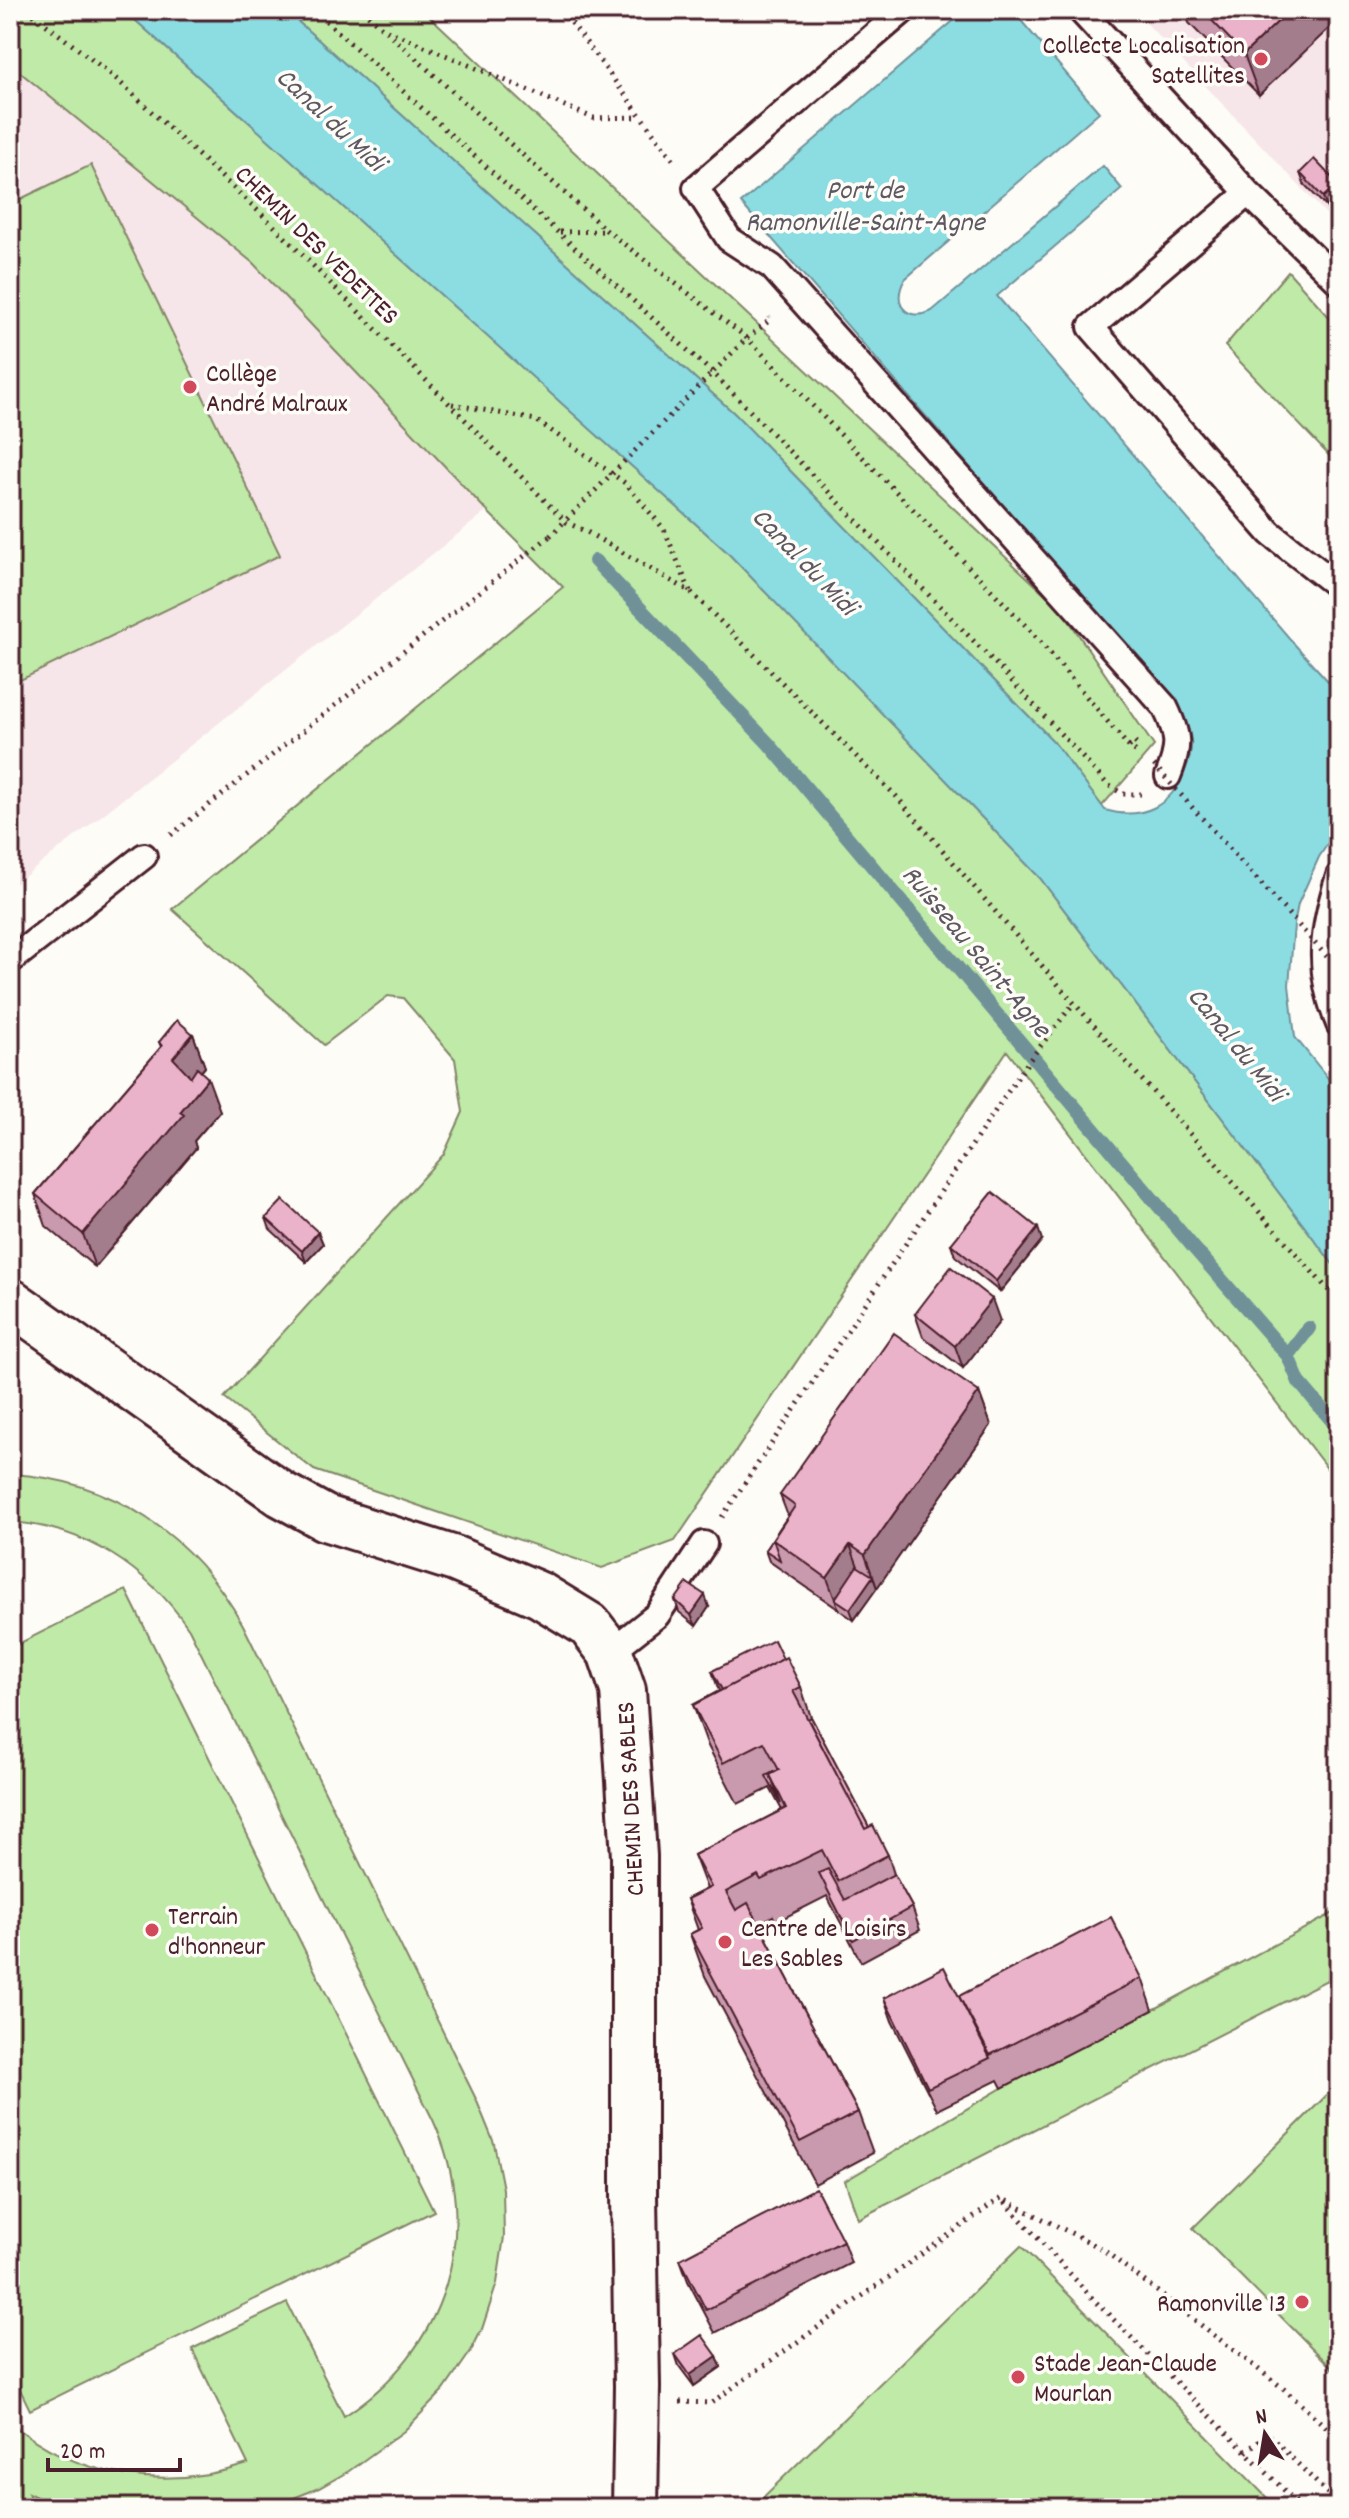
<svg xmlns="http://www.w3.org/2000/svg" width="1349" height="2518" font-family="Dekko,sans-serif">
<rect width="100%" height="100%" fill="#fdfcf7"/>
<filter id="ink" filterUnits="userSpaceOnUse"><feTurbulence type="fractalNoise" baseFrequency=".0125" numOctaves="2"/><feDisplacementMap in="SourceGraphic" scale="16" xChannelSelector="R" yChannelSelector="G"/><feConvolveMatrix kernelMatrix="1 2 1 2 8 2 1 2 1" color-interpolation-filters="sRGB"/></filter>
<g filter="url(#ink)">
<!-- built -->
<path fill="#f7e6e9" d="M1134,10H1339V228Z
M10,64L253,263L487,511L10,888Z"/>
<!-- green -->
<path fill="#bfeaa7" stroke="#848469" stroke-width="2" d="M10,10H124L726,551L1040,878L1339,1272V1484L1007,1051L675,1541L602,1568L314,1470L224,1398L444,1154L463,1112L455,1059L403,998L388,996L324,1045L172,909L563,587L487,511L253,263L10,64Z
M285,10H423L1061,609L1154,746L1102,806L1053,741L735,414Z
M91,165L280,555L10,685V204Z
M1288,271L1339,328V466L1225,346Z
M10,1474C113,1479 194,1536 243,1625L476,2099L494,2143L503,2189L504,2237L497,2283L482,2329L471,2351L444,2390L404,2431L349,2471L319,2488L268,2508H60L28,2493L34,2508H10V2422C77,2479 166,2491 248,2464L192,2349L287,2303L344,2416C446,2350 484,2231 433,2120L189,1629C147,1568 86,1527 10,1522Z
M126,1590L434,2211L30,2410L10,2369V1648Z
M1339,1910V1974L858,2219L845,2181L1002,2088L1153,2010Z
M1339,2083V2375L1193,2228Z
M1021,2246L1277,2508H752Z"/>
<!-- water -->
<path fill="#8bdde2" stroke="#719199" stroke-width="2" d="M124,10H285L735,414L1053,741L1105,810C1142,821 1171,806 1185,771C1189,761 1192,750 1191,740C1189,725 1180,712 1172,700L741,203L966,10H1012L1099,112L905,279C891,303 906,323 932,311L1103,166L1122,189L997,296L1296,646L1339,693V827L1319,857L1298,904L1294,925L1289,985L1295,1037L1339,1092V1272L1040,878L726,551Z"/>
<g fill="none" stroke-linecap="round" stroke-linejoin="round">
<!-- stream -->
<path stroke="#719199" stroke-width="14" d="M595,561L769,744L1194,1248L1288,1356L1309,1328
M1288,1356L1299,1382L1339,1429"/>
<defs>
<path id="lane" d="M904,10L696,188L729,239L772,267L1165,707C1179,736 1180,746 1168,776
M1080,10L1248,193L1091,327L1270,533L1339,587
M1248,193L1339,282
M1339,876C1322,930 1316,970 1339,1024
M10,961L144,856
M610,1652L657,1615L704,1544"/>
<path id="street" d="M10,1301L281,1494L325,1518L455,1559L540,1595L589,1625L610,1652L623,1690L634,1856V2195L637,2386L635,2508"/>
</defs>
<!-- lane casing -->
<use href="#lane" stroke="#4a1f2b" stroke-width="30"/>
<!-- street casing -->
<use href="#street" stroke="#4a1f2b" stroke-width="50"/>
<!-- path -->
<path stroke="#4a1f2b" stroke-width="5" stroke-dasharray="2 6" stroke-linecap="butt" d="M27,10L112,75L270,222L566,522L587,532L691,592L896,796L1074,1003L1339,1302
M314,10L717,377L996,664L1108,785L1123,794H1141
M362,10L607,231L747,338L1032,632L1129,747L1140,754
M562,10L675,162
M387,30L593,118L640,117
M560,232L606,231
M747,338L770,320L769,317
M452,404L536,420L625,483L664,529L690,591
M1129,747L1134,742L1140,747
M171,835L550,536
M722,1517L1028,1062L1074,1003
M1005,2202L1094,2300L1302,2508
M680,2402L711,2403L1001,2198L1101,2248L1284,2389L1339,2439
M1246,2452L1267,2433L1339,2505"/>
<!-- lane -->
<use href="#lane" stroke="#fdfcf7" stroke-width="24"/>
<!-- street -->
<use href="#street" stroke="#fdfcf7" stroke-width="44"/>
<!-- path-bridge -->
<path stroke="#4a1f2b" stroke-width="5" stroke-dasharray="2 6" stroke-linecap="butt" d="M550,536L747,338
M1154,765L1339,970"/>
</g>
<!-- wall -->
<path fill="#c99aad" stroke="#4a1f2b" stroke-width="2" d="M1185,10H1339L1259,95L1189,23Z
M1300,173L1338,184L1339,188V198L1327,208L1304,184Z
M193,1034L205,1067L201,1072L220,1111L194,1141L196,1148L95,1267L46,1226L35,1194L161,1047L159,1042Z
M266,1218L318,1232L323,1244L306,1262L270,1229Z
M1042,1240L1000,1292L955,1256L951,1244Z
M915,1314L1000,1321L963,1368L923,1337Z
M979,1392L991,1425L854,1620L769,1561L765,1550L788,1516L780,1495Z
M675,1600L709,1607L696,1626L679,1612Z
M783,1659L801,1687L811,1717L869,1827L888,1855L894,1874L912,1907L920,1930L861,1962L827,1896L776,1922L773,1916L759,1924L858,2112L873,2153L815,2184L705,1976L690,1934L698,1930L687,1899L707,1889L694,1855L782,1810L770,1788L738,1804L708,1746L693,1705L719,1691L712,1671Z
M1142,1978L1153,2010L1002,2088L998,2080L937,2110L892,2021L884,1998L962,2002Z
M843,2241L851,2263L715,2333L688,2281L680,2259Z
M675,2354L717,2356L721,2367L694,2386L679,2366Z"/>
<!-- shaded-wall -->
<path fill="#a47d8d" stroke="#4a1f2b" stroke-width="2" d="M1290,10H1339V19L1259,95L1244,54Z
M1338,184L1339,188V198L1327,208L1323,197Z
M193,1034L205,1067L185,1090L173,1058Z
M208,1078L220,1111L194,1141L196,1148L95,1267L83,1234L180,1112Z
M1038,1228L1042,1240L1000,1292L996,1281Z
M318,1232L323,1244L306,1262L302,1251Z
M992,1299L1000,1321L963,1368L955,1346Z
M979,1392L991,1425L877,1588L865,1555Z
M850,1545L862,1577L835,1599L839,1610L827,1578Z
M873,1576L877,1588L854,1620L850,1609Z
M705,1595L709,1607L696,1626L691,1615Z
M717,2356L721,2367L694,2386L690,2375Z"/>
<!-- building -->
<path fill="#eab3c9" stroke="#4a1f2b" stroke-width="2" d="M1202,10H1290L1244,54Z
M1314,159L1338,184L1323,197L1300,173Z
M177,1020L193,1034L173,1058L191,1077L197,1068L208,1078L180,1112L184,1115L83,1234L35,1194L162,1046L159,1042Z
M993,1192L1038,1228L996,1281L951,1244Z
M283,1200L318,1232L302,1251L266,1218Z
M951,1267L992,1299L955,1346L915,1314Z
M894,1333L979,1392L865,1555L850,1545L827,1578L773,1539L795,1506L780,1495Z
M788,1516L773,1539L780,1560L765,1550Z
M857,1566L873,1576L850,1609L835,1599Z
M687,1583L705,1595L691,1615L675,1600Z
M774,1640L783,1659L722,1690L712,1671Z
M786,1657L801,1687L793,1691L865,1829L873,1825L888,1855L838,1881L822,1850L761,1880L758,1875L726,1892L736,1910L748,1903L858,2112L800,2142L690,1934L702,1928L687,1899L711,1887L694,1855L786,1808L770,1775L779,1770L764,1742L723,1763L693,1705Z
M811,1717L869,1827L865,1829L808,1719Z
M775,1771L770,1775L781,1804L766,1776Z
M828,1869L845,1900L894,1874L912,1907L853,1940L819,1873Z
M1111,1917L1142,1978L990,2055L959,1996Z
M944,1967L990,2058L928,2088L884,1998Z
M816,2188L843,2241L706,2310L680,2259Z
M702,2335L717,2356L690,2375L675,2354Z"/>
</g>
<!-- markers -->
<g fill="#d1495b" stroke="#fdfcf7" stroke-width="3">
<circle cx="1261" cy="59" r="8"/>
<circle cx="190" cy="387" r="8"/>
<circle cx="152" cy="1930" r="8"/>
<circle cx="725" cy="1942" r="8"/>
<circle cx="1302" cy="2302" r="8"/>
<circle cx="1018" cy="2377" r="8"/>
</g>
<g text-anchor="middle" stroke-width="7" stroke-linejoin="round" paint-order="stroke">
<!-- poi labels -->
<g font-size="26" fill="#4a1f2b" stroke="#fdfcf7" text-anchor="start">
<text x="1245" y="53" text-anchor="end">Collecte Localisation<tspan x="1245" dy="30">Satellites</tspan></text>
<text x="206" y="381">Collège<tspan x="206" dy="30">André Malraux</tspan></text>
<text x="168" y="1924">Terrain<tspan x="168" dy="30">d'honneur</tspan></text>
<text x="741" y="1936">Centre de Loisirs<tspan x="741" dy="30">Les Sables</tspan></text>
<text x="1286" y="2311" text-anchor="end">Ramonville 13</text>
<text x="1034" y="2371">Stade Jean-Claude<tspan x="1034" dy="30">Mourlan</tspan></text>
</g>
<!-- street labels -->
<g font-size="26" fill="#4a1f2b" stroke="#fdfcf7">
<text transform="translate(318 244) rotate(44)" y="9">CHEMIN DES VEDETTES</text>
<text transform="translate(629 1799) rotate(-93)" y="9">CHEMIN DES SABLES</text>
</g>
<!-- water labels -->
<g font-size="28" font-style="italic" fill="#5e5862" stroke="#fdfcf7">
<text transform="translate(332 118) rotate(43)" y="10">Canal du Midi</text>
<text x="865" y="198">Port de<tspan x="865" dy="32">Ramonville-Saint-Agne</tspan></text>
<text transform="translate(806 560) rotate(46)" y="10">Canal du Midi</text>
<text transform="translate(978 950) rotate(50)" y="10">Ruisseau Saint-Agne</text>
<text transform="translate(1238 1043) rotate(51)" y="10">Canal du Midi</text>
</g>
</g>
<!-- margin -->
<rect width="1349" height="2518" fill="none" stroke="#fdfcf7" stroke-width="40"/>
<rect x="20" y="20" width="1309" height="2478" fill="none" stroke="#4a1f2b" stroke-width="3" filter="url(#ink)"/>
<!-- north arrow -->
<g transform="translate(1265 2434) rotate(348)" stroke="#fdfcf7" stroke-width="6" paint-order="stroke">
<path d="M0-6L14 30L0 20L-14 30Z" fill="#4a1f2b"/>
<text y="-12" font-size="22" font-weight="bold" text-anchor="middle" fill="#4a1f2b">N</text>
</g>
<!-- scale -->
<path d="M48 2458v12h132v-12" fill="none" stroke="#4a1f2b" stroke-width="4"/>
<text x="60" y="2458" font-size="24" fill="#4a1f2b" stroke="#fdfcf7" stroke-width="6" paint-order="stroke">20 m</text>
</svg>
